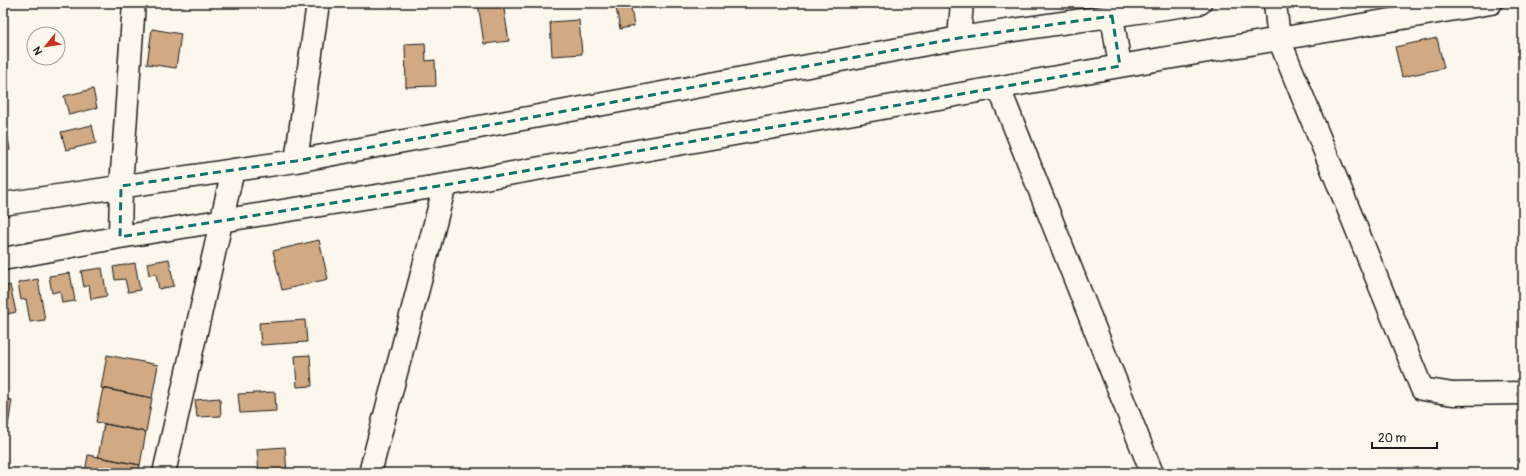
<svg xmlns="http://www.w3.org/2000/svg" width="1526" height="476" font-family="Pangolin,sans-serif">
<rect width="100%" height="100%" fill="#fbf7ec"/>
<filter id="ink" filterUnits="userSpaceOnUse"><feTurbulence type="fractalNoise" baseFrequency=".025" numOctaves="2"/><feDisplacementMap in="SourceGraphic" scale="8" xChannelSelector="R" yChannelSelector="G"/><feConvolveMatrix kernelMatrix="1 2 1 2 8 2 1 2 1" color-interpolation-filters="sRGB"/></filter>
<g filter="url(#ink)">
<!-- building -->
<path fill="#d1a983" stroke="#1c1c1c" d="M478,3H503L509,41L484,44Z
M615,3H630L634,26L620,29Z
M579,20L582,54L552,56L550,22Z
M152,29L181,34L176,68L147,64Z
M1437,38L1444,68L1402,77L1395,47Z
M425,43L426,61L435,60L436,86L406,87L405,44Z
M93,89L97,108L69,115L64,96Z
M3,122H5L10,150L3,152Z
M92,125L96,143L66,150L61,132Z
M319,240L328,279L282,290L273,251Z
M169,259L174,286L159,289L156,274L149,275L147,263Z
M135,263L140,290L128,292L125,279L115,280L113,267Z
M102,268L107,296L91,299L89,285L84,287L81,271Z
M70,273L75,301L62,303L60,291L52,293L49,276Z
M38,279L45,320L30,322L26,299L21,300L18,283Z
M10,285L16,312L4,315L3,287Z
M305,320L307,342L261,345L259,323Z
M107,355L158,365L152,398L101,388Z
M310,355L312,386L297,387L295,356Z
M103,388L152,398L146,432L96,422Z
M275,392L276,411L240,413L238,394Z
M220,398L221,416L197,417L195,400Z
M3,399L12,400L8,426L3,425Z
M104,424L146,432L140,465L98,457Z
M285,447L287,473H259L257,449Z
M88,455L140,465L138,473H85Z"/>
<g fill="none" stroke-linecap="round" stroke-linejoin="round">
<defs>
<path id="minor" d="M1275,3L1279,39L1422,389L1453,394L1523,393
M1112,16L1120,66
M959,38L962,3
M999,88L1152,473
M296,161L318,3
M3,204L296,161L959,38L1200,3
M120,237L121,186L134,3
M3,259L120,237L445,185L1120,66L1491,3
M164,473L233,170
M370,473L445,185"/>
</defs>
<!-- minor casing -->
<use href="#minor" stroke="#1c1c1c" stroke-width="25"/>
<!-- minor -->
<use href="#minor" stroke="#fbf7ec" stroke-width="22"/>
</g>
</g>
<!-- marked area -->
<path fill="none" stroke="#0f766e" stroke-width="3" stroke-dasharray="8 5" stroke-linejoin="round" d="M1112,16L1120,66L445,185L120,237L121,186L296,161L959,38Z"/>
<!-- margin -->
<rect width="1526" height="476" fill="none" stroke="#fbf7ec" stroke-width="16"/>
<rect x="8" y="8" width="1510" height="460" fill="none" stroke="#1c1c1c" stroke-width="1.5" filter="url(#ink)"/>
<!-- north arrow -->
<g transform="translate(46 46) rotate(240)"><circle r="19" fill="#fbf7ec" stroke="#a29f99"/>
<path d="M0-3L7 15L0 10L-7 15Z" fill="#c8321e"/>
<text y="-6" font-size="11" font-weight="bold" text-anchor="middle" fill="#1c1c1c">N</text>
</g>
<!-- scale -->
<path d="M1372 442v6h65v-6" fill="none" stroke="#1c1c1c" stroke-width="2"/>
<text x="1378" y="442" font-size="12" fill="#1c1c1c" stroke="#fbf7ec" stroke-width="3" paint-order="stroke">20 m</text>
</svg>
